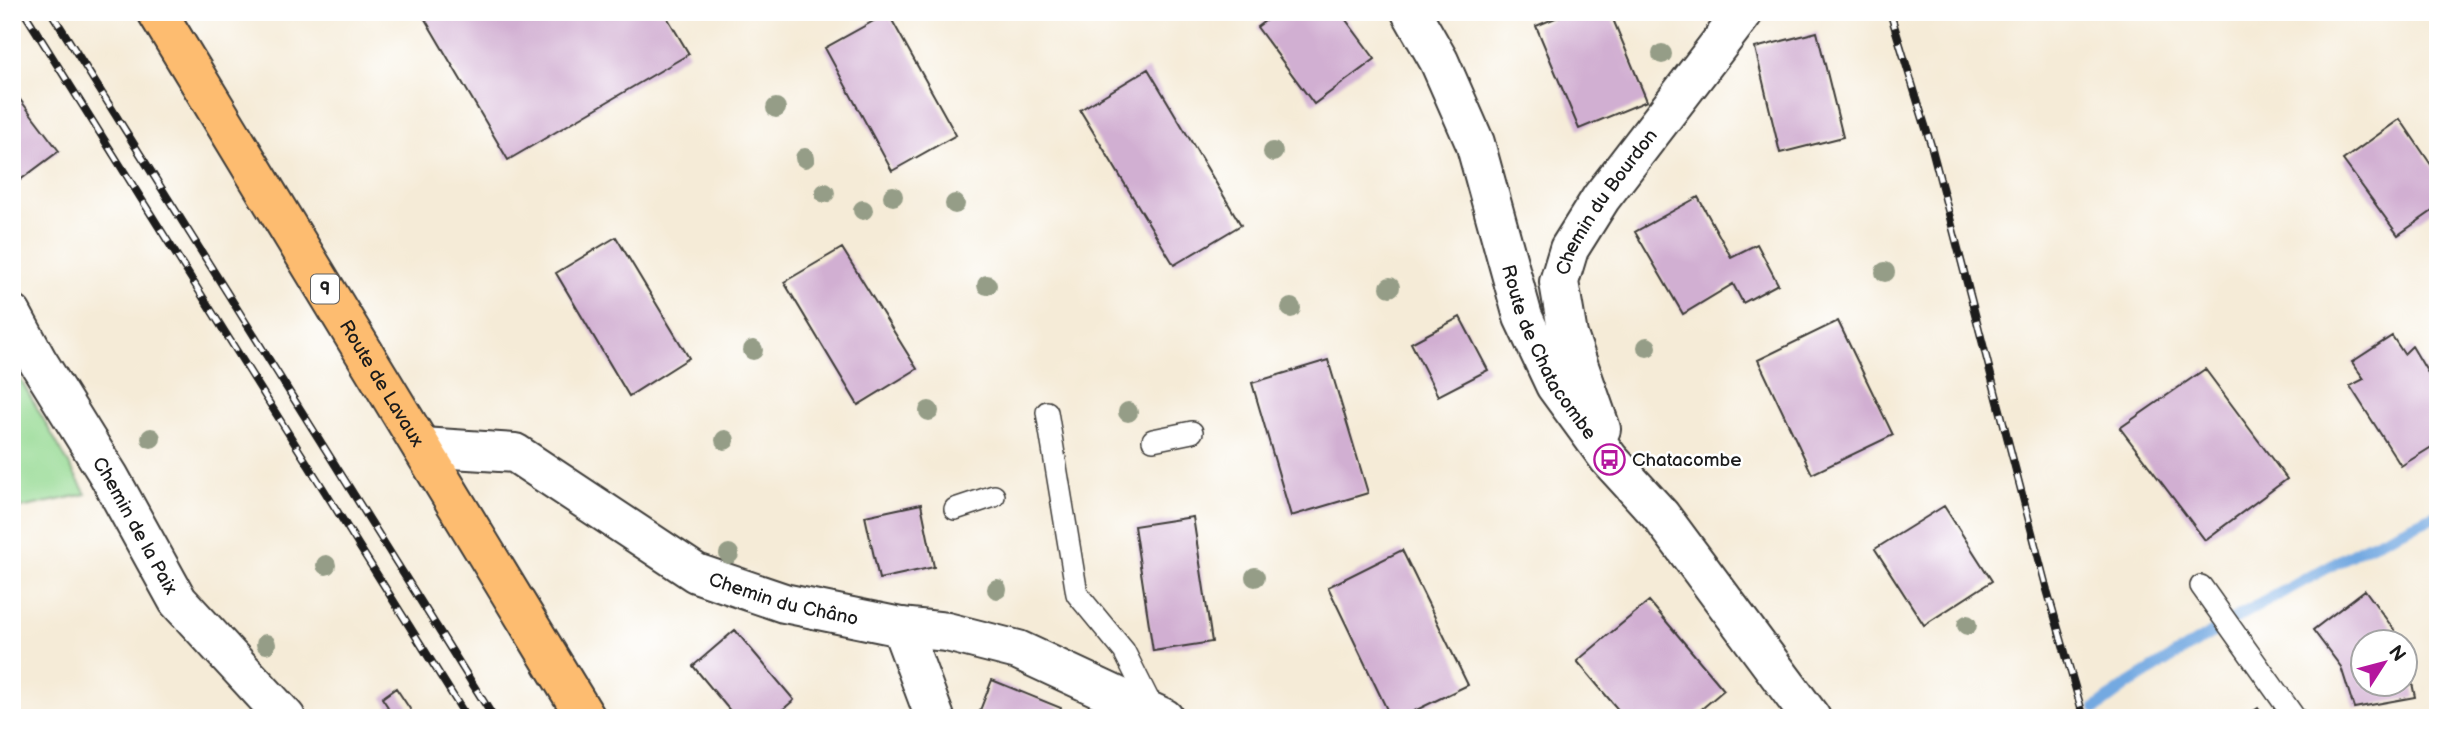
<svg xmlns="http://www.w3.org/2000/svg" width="2450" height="730" font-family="'Balsamiq Sans',sans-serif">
<rect width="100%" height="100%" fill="#fff"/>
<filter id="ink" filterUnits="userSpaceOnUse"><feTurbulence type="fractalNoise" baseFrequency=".0143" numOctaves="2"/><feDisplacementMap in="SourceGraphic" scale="14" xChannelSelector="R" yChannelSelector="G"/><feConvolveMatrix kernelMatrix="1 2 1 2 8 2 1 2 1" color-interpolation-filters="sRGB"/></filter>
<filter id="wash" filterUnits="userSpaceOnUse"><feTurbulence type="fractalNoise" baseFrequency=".00686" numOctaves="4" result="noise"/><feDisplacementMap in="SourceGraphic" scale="28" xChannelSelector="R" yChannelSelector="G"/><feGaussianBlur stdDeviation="1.57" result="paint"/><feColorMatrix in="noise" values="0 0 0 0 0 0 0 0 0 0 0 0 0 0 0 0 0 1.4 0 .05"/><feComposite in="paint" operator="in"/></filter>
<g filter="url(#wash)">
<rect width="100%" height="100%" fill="#f5ebd7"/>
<!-- green -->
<path fill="#94d992" stroke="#587a57" stroke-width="2" d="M12,365L13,366L86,494L12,510Z"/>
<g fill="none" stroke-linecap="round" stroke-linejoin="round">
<!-- stream -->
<path stroke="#73a9e1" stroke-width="12" d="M2096,708L2127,685L2239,616L2361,549L2438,514"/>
</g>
<g id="blocks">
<!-- building -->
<path fill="#d1afd2" d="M425,12H664L689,54L508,160L422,14Z
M1277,12H1340L1375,59L1314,104L1257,27Z
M1570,12H1610L1647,101L1579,129L1536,26Z
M888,13L956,135L892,171L825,48Z
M1817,32L1843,137L1780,153L1755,48Z
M1148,69L1241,225L1174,265L1080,110Z
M12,89L59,151L12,186Z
M2400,119L2438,175V207L2398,235L2343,160Z
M1698,197L1731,257L1757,244L1778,284L1743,303L1733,284L1683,314L1635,232Z
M616,237L689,358L629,396L556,273Z
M842,248L917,369L858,405L784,282Z
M1460,317L1488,370L1438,396L1411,343Z
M1838,321L1893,435L1812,474L1758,360Z
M2392,336L2404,354L2412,346L2438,390V443L2401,466L2350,386L2364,379L2352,362Z
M1328,360L1368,493L1291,516L1252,383Z
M2205,369L2287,479L2205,540L2120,428Z
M921,504L934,567L879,579L865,516Z
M1944,506L1992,581L1924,625L1875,549Z
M1193,517L1212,642L1153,651L1134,526Z
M1402,550L1468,685L1400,718H1391L1328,587Z
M2365,590L2403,642H2362V684H2404L2406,655L2415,697L2354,708L2341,667L2313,630Z
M1649,601L1724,690L1691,718H1625L1577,661Z
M735,630L794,700L773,718H736L693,666Z
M992,680L1061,708L1058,718H977Z
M396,688L416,718H372L388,707L382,698Z
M2258,708L2265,718H2243Z"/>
</g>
</g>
<g filter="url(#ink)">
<use href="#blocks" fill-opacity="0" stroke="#3d3b38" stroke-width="2"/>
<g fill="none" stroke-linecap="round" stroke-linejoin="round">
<defs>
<path id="service" d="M1047,412L1077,594L1124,651L1154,711
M1153,440L1192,432
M955,509L994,496
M2201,586L2295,718"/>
<g id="minor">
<path id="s1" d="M1411,12L1439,61L1475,143L1523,317L1555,385L1609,459L1661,516L1811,718"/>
<path id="s2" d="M12,314L37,360L109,476L178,601L286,718"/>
<path id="s3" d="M1601,429L1568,335L1559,282L1569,249L1601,198L1743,13"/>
<path id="s4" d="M422,447L515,453L696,573L784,603L901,627L947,632L1018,650L1164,718"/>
<path d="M901,627L935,718"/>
</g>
<g id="primary">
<path id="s5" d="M157,12L586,718"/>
</g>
</defs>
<!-- service casing -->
<use href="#service" stroke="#3d3b38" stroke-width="24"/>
<!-- minor casing -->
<use href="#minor" stroke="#3d3b38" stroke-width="42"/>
<!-- primary casing -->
<use href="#primary" stroke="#3d3b38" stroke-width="42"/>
<!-- service -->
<use href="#service" stroke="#fff" stroke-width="21"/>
<!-- minor -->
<use href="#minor" stroke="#fff" stroke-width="38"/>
<!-- primary -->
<use href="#primary" stroke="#fdbc70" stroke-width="38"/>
<defs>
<path id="rail" d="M24,12L467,718
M51,12L494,718
M1890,12L1931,145L2047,590L2084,718"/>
</defs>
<!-- rail casing -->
<use href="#rail" stroke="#1c1c1c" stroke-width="8"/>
<!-- rail -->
<use href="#rail" stroke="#fff" stroke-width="5" stroke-dasharray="16" stroke-linecap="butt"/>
</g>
<!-- trees -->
<g fill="#959d87">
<circle cx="1662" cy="54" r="10"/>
<circle cx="776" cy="108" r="10"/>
<circle cx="1273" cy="152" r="10"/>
<circle cx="805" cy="158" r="10"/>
<circle cx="825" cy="193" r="10"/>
<circle cx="893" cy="196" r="10"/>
<circle cx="955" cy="204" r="10"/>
<circle cx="863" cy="210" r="10"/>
<circle cx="1885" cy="272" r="10"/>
<circle cx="987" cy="285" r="10"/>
<circle cx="1390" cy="287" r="10"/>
<circle cx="1291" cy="308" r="10"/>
<circle cx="1647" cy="347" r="10"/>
<circle cx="753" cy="350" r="10"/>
<circle cx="929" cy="411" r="10"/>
<circle cx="1128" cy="412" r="10"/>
<circle cx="151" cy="438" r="10"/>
<circle cx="725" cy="440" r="10"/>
<circle cx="729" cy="554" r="10"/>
<circle cx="326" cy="565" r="10"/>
<circle cx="1255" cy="577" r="10"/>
<circle cx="997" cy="589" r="10"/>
<circle cx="1967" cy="625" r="10"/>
<circle cx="266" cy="644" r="10"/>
</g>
</g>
<!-- icons -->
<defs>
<symbol id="bus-ring" viewBox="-11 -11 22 22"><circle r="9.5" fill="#fff" stroke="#b5179e" stroke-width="1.5"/><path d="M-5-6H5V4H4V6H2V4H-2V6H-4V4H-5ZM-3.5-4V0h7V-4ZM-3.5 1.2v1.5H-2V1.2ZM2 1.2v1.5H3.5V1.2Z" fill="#b5179e"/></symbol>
</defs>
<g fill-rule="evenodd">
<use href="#bus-ring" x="1592" y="442" width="35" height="35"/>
</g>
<g text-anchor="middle" stroke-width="5" stroke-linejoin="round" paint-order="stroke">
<!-- shield labels -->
<rect fill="#fff" stroke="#606060" stroke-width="2" x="311" y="274.5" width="28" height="29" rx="5"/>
<g font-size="18" font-weight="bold" fill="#1c1c1c">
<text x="325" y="295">9</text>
</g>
<!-- street labels -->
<g font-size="19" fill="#1c1c1c" stroke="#fff">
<text dy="7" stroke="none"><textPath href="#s3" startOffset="247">Chemin du Bourdon</textPath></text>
<text dy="7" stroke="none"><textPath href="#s1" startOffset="369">Route de Chatacombe</textPath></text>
<text dy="7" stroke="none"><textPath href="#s5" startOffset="434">Route de Lavaux</textPath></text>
<text dy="7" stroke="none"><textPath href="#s2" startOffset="245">Chemin de la Paix</textPath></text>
<text dy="7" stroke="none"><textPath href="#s4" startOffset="402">Chemin du Châno</textPath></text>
</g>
<!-- poi labels -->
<g font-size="19" fill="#1c1c1c" stroke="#fff" text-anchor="start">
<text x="1632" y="466">Chatacombe</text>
</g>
</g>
<!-- margin -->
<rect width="2450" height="730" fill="none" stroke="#fff" stroke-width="42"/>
<!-- north arrow -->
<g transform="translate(2384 663) rotate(54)"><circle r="33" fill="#ffffff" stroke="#a4a4a4" stroke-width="2"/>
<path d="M0-5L12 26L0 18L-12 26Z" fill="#b5179e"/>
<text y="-10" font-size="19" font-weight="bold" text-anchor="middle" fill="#1c1c1c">N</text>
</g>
</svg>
